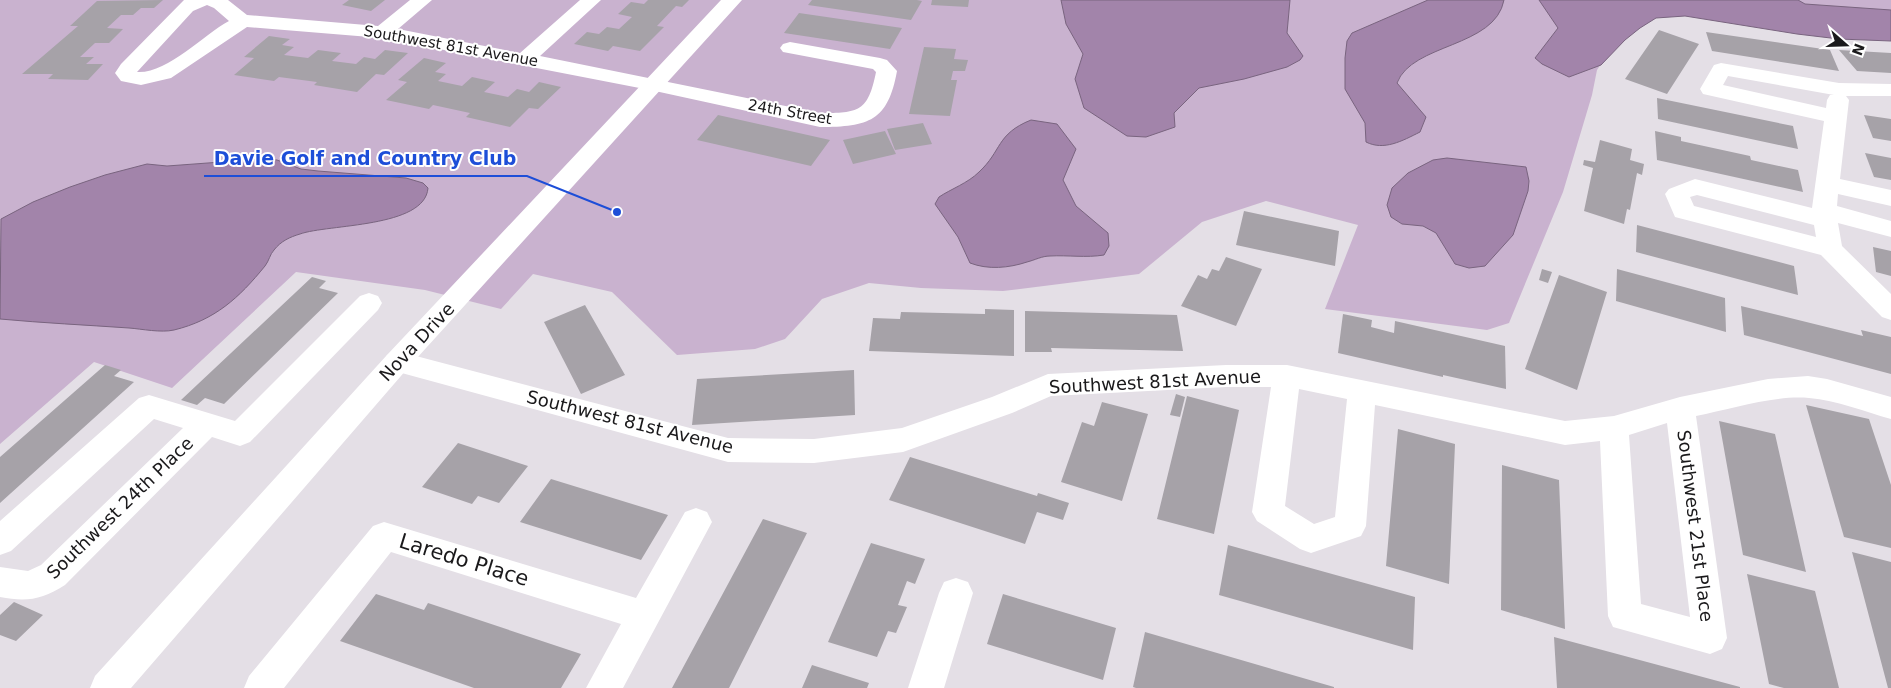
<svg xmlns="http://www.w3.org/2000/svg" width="1891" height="688" font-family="'DejaVu Sans',sans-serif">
<rect width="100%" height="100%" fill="#e4dfe6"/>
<!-- green -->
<path fill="#c9b2cf" d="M0,0H1616L1631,18L1597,70L1592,95L1563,192L1509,323L1487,330L1325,309L1358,225L1266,201L1202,222L1139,274L1003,291L921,288L869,283L822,299L785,339L755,349L677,355L612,292L533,274L501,309L425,290L296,272L172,388L94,362L0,444Z
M1620,0H1891V27Z"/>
<!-- water -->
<path fill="#a284aa" stroke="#79647f" d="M1061,0H1290L1287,33L1303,56L1300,60L1287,67L1244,79L1199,88L1174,113L1175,127L1146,137L1127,136L1084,108L1075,79L1083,54L1066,24Z
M1428,0H1504C1495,48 1412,43 1397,83L1426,117L1420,132C1402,141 1384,151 1366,142L1365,123L1345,89V58L1347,41L1352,33Z
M1539,0H1798L1805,4L1891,10V41L1839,39L1797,34L1685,16L1656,18L1640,28L1625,40L1601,65L1569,77L1542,64L1535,58L1558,28Z
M1031,120L1057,124L1076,149L1063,180L1076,206L1108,233L1109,246L1104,255C1086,258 1068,255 1050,256C1042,256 1035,260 1027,262C1009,268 988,270 970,263L958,237L935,204L939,197C951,189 968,183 979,172C1002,151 996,134 1031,120Z
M1447,158L1526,167L1529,181L1528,191L1513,235L1485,266L1469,268L1455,264L1436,233L1423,226L1402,224L1391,217L1387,205L1392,188L1408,173L1433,160Z
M262,159L277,160L301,169L318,171L406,178L423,183L428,188C425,228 328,224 300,234C290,237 281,241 274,250C270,254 269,261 265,266C239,298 215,320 174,330C161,333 142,329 129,328C86,325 43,323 0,319L1,219L33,202L70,187L105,175L147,164L167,166Z"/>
<!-- building -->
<path fill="#a6a2a8" d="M163,0L154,8H141L133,15H121L107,28L123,29L109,43H95L80,57H94L86,64H103L88,80L48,79L53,74H22L78,26H70L97,1Z
M349,0H385L371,11L342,5Z
M648,0H689L682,7L676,6L657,26L664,27L640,51L613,46L608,51L574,44L587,32L599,34L607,27L619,29L632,17L618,14L631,2L644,4Z
M812,0H917L922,1L911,20L808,5Z
M932,0H969L968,7L931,5Z
M799,13L902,28L890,49L784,33Z
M1659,30L1699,44L1667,94L1625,79Z
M1706,32L1830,50L1839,71L1712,51Z
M269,36L290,39L282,45L294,47L284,55L308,58L318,50L341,53L332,61L356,64L364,57L375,59L385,50L408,53L384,75L376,74L357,92L314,85L317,82L279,77L274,81L234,75L254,58L244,57Z
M924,47L956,49L954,59L968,60L965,71H953L951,80H957L950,116L909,114Z
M1839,50L1891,53V73L1857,71Z
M424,58L446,63L435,72L446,74L438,81L462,86L472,77L495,82L484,92L508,97L517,89L529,92L539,82L561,87L538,109L529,108L510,127L466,117L470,113L433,105L429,109L386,100L407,82L398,80Z
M1657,98L1793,126L1798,149L1658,119Z
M718,115L830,140L811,166L697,140Z
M1864,115L1891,119V141L1873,138Z
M923,123L932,144L895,150L887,129Z
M885,131L896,154L853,164L843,140Z
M1655,131L1681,137V141L1750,156L1751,160L1798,170L1803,192L1657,160Z
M1600,140L1632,149L1630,160L1644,164L1642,175L1637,173L1630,210L1627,209L1624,224L1584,211L1593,168L1583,165L1584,160L1595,162Z
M1865,153L1891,158V180L1874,177Z
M1244,211L1339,231L1335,266L1236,245Z
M1637,225L1794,266L1798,295L1636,252Z
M1873,247L1891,251V276L1876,272Z
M1226,257L1262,269L1236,326L1181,306L1198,275L1207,279L1212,269L1219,271Z
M1542,269L1552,272L1548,283L1539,280Z
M1617,269L1725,298L1726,332L1616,301Z
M1559,275L1607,292L1577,390L1525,369Z
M312,277L326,281L319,288L338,293L224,404L205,398L197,405L181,400Z
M585,305L625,375L581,394L544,322Z
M1741,306L1863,336L1861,330L1891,337V374L1744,335Z
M985,309L1014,310V356L869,351L873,318L900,319L901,312L985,314Z
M1025,311L1177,315L1183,351L1051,348L1052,352H1025Z
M1343,314L1372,320L1371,327L1394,333L1395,321L1505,346L1506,389L1443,375V377L1338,353Z
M105,365L121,370L114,376L134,382L0,503V457Z
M854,370L855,415L692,425L697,379Z
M1176,394L1185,397L1180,417L1170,415Z
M1187,396L1239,410L1214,534L1157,519Z
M1102,402L1148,414L1122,501L1061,482L1082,422L1094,426Z
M1806,405L1869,419L1891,485V548L1844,537Z
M1719,421L1775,434L1806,572L1743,555Z
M1398,429L1455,444L1449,584L1386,566Z
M458,443L528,466L499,503L478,496L472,504L422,487Z
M910,457L1037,496L1038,493L1069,503L1063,520L1037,512L1025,544L889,500Z
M1502,465L1559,480L1565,629L1501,610Z
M551,479L668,515L641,560L520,522Z
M763,519L807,533L729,688H672Z
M871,543L925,559L915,584L907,581L898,605L907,607L896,633L888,631L877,657L828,642Z
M1228,545L1415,597L1413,650L1219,595Z
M1852,552L1891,562V688H1888Z
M1747,574L1815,591L1839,688H1784L1769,684Z
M376,594L424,610L428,603L581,654L561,688H474L340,641Z
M1003,594L1116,628L1103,680L987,644Z
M14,602L43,615L16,641L0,635V615Z
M1145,632L1334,687V688H1136L1133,687Z
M1554,637L1740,687V688H1557Z
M812,665L869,683L867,688H802Z"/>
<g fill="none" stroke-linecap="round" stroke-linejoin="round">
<!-- minor -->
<path fill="#fff" fill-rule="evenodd" d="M184,0H228L247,15L378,26L410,0H432L398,29L520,53L580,0H601L540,56L820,113C859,113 868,112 876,72L873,69L783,52L780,48L783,44L790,42L880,58L887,60L897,71C888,121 869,127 820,127L655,91L382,38L247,27L171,78L141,85L121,81L115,73L121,64ZM207,5L214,8L229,21C203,35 167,74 137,72L193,11Z
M1721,63L1839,83L1891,84V96H1846L1849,100L1840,179L1891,190V206L1838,194L1837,206L1891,221V237L1838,223L1842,246L1891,294V320L1882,317L1821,255L1675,217L1665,194L1669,189L1695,179L1812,208L1824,121L1703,94L1700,89L1714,65ZM1728,76L1834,95H1830L1827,100L1826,108L1723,85ZM1697,195L1814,225L1816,237L1694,206L1690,197Z
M369,293L378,296L382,303L378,310L250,442L240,446L212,437L65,585C42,600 26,602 0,597V567L28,571L41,565L183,428L154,419L11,551L0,555V521L139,398L149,395L235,421L360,296Z
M397,351L728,438L814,439L902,428L992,397L1048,374L1226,365H1287L1565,421L1614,416L1680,397L1768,379L1808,376L1827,379L1891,397V419C1865,412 1837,400 1809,398C1774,395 1731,409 1696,416L1727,638L1722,649L1710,654L1613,627L1608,616L1600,441L1565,445L1375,405L1366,526L1361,536L1311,553L1300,549L1257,521L1252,512L1271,387H1226L1051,396L1012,413L903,452L814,463L728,462L387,369L383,362L387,355ZM1299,389L1347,399L1335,517L1314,524L1285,506ZM1667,423L1690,617L1641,604L1629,435Z
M696,508L707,512L712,522L623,688H586L621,624L391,552L284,688H244L249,676L373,526L384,522L636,598L685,512Z
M956,578L968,582L973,593L944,688H908L939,593L944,582Z"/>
<!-- tertiary -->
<path fill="#fff" fill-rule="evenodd" d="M721,0H742L407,369L131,688H90L95,676L387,355Z"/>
</g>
<g text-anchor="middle" stroke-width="4" stroke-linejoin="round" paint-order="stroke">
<!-- far-street labels -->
<g font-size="15" fill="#1a191b" stroke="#fff">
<text transform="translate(451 46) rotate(10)" y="5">Southwest 81st Avenue</text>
<text transform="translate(790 112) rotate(10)" y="5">24th Street</text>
</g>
<!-- street labels -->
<g font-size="18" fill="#1a191b" stroke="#fff">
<text transform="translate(417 342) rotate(-47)" y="6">Nova Drive</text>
<text transform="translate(1155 382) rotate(-3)" y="6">Southwest 81st Avenue</text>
<text transform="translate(630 422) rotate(14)" y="6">Southwest 81st Avenue</text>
<text transform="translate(120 508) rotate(-44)" y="6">Southwest 24th Place</text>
<text transform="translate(1695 526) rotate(83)" y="6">Southwest 21st Place</text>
</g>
<!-- near-street labels -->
<g font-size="21" fill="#1a191b" stroke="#fff">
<text transform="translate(464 560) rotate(17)" y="7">Laredo Place</text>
</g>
</g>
<!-- callouts -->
<path fill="none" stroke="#1d4ed8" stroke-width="2" d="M617 212L527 176H204"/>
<circle fill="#1d4ed8" stroke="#fff" stroke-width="2" cx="617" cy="212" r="5"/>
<g font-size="19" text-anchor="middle" font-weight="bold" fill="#1d4ed8" stroke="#fff" stroke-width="4" stroke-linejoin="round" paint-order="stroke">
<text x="365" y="165">Davie Golf and Country Club</text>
</g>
<!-- north arrow -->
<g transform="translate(1846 45) rotate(110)" stroke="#ffffff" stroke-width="4" paint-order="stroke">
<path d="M0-4L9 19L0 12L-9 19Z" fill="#1a191b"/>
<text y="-8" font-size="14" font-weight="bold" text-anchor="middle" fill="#1a191b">N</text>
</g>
</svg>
